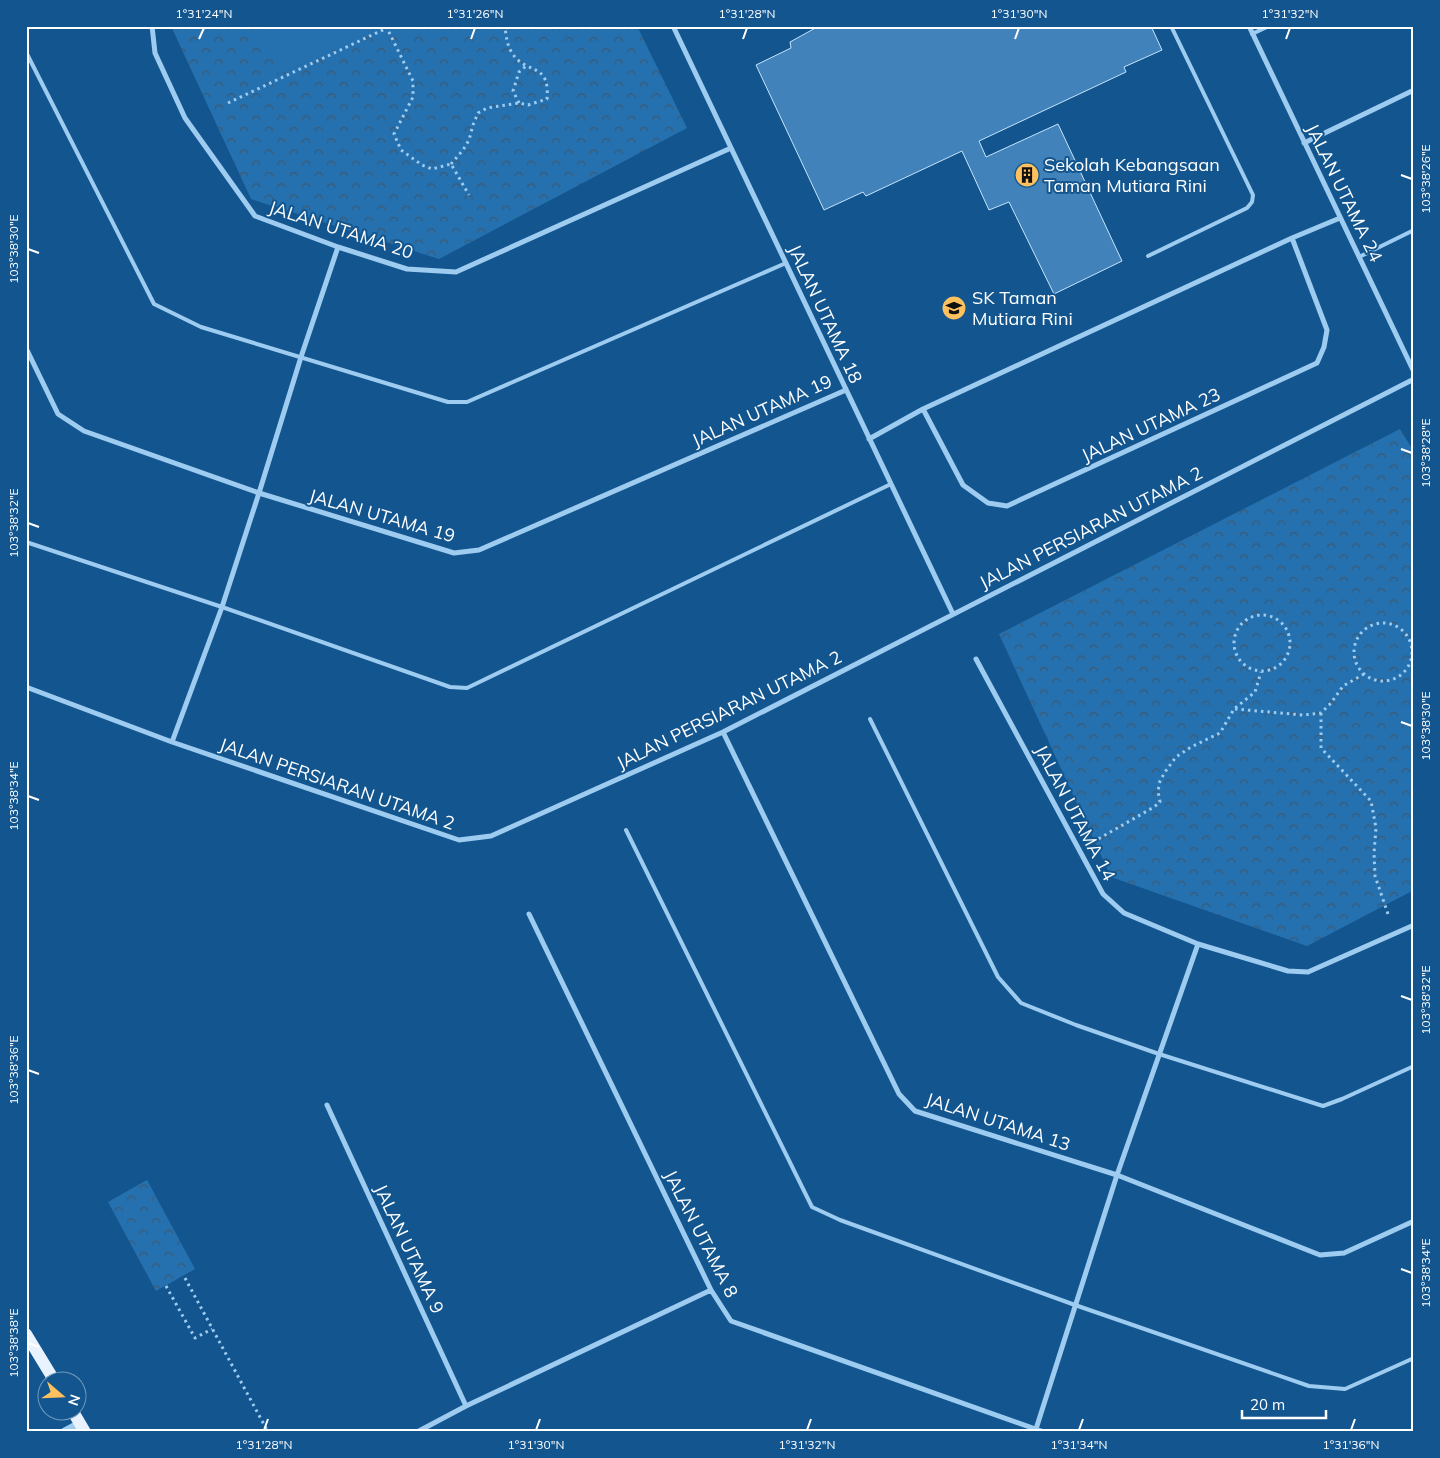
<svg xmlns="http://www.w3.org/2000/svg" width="1440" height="1458" font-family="Mulish,sans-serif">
<defs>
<pattern id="park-crowns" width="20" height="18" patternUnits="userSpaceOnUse" patternTransform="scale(1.25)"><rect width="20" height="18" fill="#2570ae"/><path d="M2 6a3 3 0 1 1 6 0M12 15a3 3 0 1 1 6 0" fill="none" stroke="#3c5a73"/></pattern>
</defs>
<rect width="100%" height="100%" fill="#13568f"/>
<!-- park -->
<path fill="url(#park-crowns)" d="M171,26H637L687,128L439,259L251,199Z
M1400,429L1414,452V890L1307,946L1111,877L999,634Z
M147,1180L195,1269L156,1291L108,1202Z"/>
<!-- pitch -->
<path fill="#2570ae" d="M258,26H371L374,32L279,74Z"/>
<!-- building -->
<path fill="#4082b9" stroke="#c5e4fc" d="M819,26H1151L1162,50L1124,67L1126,72L979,141L986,157L1058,124L1122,261L1054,294L1009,202L989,210L962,151L866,196L863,192L824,210L756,65L791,48L790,42Z"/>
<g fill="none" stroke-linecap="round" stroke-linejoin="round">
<!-- path -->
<path stroke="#9eccf1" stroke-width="3" stroke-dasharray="2.5 4" stroke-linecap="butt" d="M386,26L413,81V97L394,134L401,150L422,165L432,169L451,164L469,195
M228,103L387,28
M519,103L513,91L519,72L526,66
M451,164L463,150L469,140L473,125L478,113L487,108L519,103L528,105L547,99C550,61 527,76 512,53C507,45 506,36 505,26
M1234 643a28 28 0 1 1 56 0a28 28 0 1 1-56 0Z
M1354 652a29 29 0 1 1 58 0a29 29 0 1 1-58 0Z
M1235,709L1303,715L1321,713L1331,703L1343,686L1364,674
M1321,713V748L1371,801L1376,828L1374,853L1375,876L1389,917
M1093,842L1154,807L1160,802L1158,791L1160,781L1165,772L1176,757L1191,747L1220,733L1234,709L1255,692L1261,672
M185,1278L268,1432
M166,1286L195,1338L212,1329"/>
<!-- service -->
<path stroke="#9eccf1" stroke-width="4" d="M1252,34L1269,26
M26,52L154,304L201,327L448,402H467L786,263
M1148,256L1247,208L1252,202L1253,195L1171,26
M1359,257L1414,230
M26,542L222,607L450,687L467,688L891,484
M870,719L998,977L1021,1003L1076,1025L1159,1054L1323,1106L1342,1099L1414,1066
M626,830L812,1207L840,1220L1075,1305L1309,1386L1345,1389L1414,1358"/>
<!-- minor -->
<path stroke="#9eccf1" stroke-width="5" d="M152,26L155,53L185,118L255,216L338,247L407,269L456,272L731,148
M673,26L953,614
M1249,26L1414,372
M1304,143L1414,90
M26,348L58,414L84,431L259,493L454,553L479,550L846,390
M923,409L1292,238
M869,439L923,409L963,485L988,503L1007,506L1317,363L1324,347L1327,330L1292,238L1340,218
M976,659L1103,894L1124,913L1198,944L1288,971L1308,972L1414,925
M26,687L172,742L459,840L491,836L723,732L1414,379
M723,732L899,1094L915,1111L1117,1175L1320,1255L1344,1253L1414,1221
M172,742L222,607L259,493L301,357L338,247
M529,914L711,1290L731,1321L1044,1432
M327,1105L466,1406
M1036,1429L1117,1175L1198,944
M417,1432L466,1406L711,1290"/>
<!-- tertiary -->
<path stroke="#9eccf1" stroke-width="9" d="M65,1432L80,1424"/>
<!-- primary -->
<path stroke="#e8f3ff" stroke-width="12" d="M26,1334L54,1380
M72,1410L85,1432"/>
</g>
<!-- ticks -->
<path fill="none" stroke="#fff" stroke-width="2" d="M199,39L204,28M471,39L475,28M743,39L747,28M1015,39L1019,28M1286,39L1290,28M1401,175L1412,179M28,249L39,253M1401,449L1412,453M28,523L39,527M1401,722L1412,726M28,796L39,800M1401,996L1412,1000M28,1070L39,1074M1401,1269L1412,1273M28,1343L39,1347M264,1430L268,1419M536,1430L540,1419M807,1430L811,1419M1079,1430L1083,1419M1351,1430L1355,1419"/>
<!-- icons -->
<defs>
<symbol id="building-disc" viewBox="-11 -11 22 22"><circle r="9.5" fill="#ffc05e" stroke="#13568f"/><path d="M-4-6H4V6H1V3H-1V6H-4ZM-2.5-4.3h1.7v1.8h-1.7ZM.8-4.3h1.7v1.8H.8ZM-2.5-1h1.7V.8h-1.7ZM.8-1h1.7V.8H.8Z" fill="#111"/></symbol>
<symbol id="school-disc" viewBox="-11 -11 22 22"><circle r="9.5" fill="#ffc05e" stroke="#13568f"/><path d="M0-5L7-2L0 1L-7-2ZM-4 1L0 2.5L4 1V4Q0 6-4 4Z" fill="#111"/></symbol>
</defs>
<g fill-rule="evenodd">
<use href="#building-disc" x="1013" y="161" width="28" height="28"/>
<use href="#school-disc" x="940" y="294" width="28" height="28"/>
</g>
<g text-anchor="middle" stroke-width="4" stroke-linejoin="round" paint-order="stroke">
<!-- poi labels -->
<g font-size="18" fill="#fff" stroke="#13568f" text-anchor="start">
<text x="1044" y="171">Sekolah Kebangsaan<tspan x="1044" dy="21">Taman Mutiara Rini</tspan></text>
<text x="972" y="304">SK Taman<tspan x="972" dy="21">Mutiara Rini</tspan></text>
</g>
<!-- street labels -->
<g font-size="18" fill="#fff" stroke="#13568f">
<text transform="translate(1344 193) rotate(64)" y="6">JALAN UTAMA 24</text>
<text transform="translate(341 230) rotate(18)" y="6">JALAN UTAMA 20</text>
<text transform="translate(825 314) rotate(65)" y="6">JALAN UTAMA 18</text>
<text transform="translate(762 411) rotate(-24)" y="6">JALAN UTAMA 19</text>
<text transform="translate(1151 425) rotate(-25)" y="6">JALAN UTAMA 23</text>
<text transform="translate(382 516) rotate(16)" y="6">JALAN UTAMA 19</text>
<text transform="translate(1091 528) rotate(-27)" y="6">JALAN PERSIARAN UTAMA 2</text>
<text transform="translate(729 710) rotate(-26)" y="6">JALAN PERSIARAN UTAMA 2</text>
<text transform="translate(337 784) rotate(19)" y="6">JALAN PERSIARAN UTAMA 2</text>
<text transform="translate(1075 813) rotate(62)" y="6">JALAN UTAMA 14</text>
<text transform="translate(998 1122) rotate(18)" y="6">JALAN UTAMA 13</text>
<text transform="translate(701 1234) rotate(63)" y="6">JALAN UTAMA 8</text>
<text transform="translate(409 1249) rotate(65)" y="6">JALAN UTAMA 9</text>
</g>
</g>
<!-- border -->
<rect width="1440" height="1458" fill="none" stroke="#13568f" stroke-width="55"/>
<!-- north arrow -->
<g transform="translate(62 1396) rotate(109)"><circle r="24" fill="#13568f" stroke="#719abc"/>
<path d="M0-4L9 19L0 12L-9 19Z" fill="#ffc05e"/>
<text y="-8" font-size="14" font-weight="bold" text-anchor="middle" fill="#ffffff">N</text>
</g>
<!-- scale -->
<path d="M1242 1410v8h84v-8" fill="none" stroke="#ffffff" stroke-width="2.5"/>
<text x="1250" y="1410" font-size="15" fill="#ffffff" stroke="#13568f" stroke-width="4" paint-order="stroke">20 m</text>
<rect x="28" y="28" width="1384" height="1402" fill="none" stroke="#fff" stroke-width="2"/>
<g font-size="12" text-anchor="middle" fill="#fff">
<text x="204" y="18">1°31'24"N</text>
<text x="475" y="18">1°31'26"N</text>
<text x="747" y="18">1°31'28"N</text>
<text x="1019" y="18">1°31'30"N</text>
<text x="1290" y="18">1°31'32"N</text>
<text transform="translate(1426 179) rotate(-90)" y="4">103°38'26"E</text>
<text transform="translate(14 249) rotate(-90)" y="4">103°38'30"E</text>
<text transform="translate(1426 453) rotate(-90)" y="4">103°38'28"E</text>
<text transform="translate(14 523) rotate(-90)" y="4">103°38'32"E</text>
<text transform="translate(1426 726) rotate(-90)" y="4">103°38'30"E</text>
<text transform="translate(14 796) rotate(-90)" y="4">103°38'34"E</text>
<text transform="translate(1426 1000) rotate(-90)" y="4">103°38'32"E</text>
<text transform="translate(14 1070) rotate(-90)" y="4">103°38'36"E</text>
<text transform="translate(1426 1273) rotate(-90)" y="4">103°38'34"E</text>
<text transform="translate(14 1343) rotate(-90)" y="4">103°38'38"E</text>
<text x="264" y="1449">1°31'28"N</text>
<text x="536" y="1449">1°31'30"N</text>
<text x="807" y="1449">1°31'32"N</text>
<text x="1079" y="1449">1°31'34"N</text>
<text x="1351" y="1449">1°31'36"N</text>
</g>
</svg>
